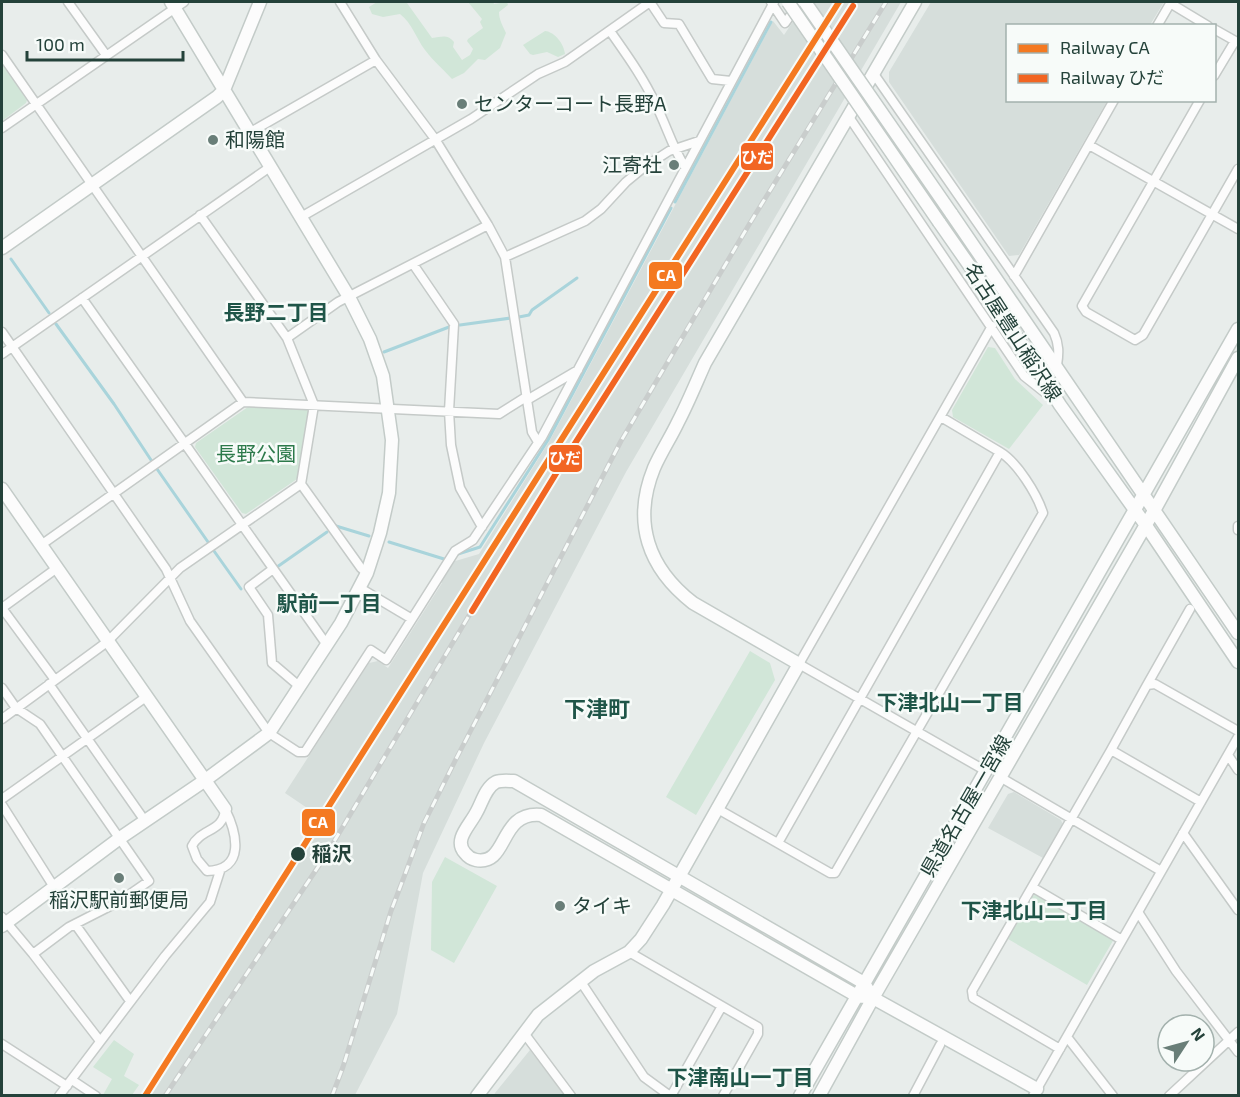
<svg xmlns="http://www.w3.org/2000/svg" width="1240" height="1097" font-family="'Exo 2','Noto Sans JP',sans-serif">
<rect width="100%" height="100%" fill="#e8edeb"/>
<!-- built -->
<path fill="#d6dedb" d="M806,2H901L626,472L484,743L423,873L397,1014L355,1095L140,1096L319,816L285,793L369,663L378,661L388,668L442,583L440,581L452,562L479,554L550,440L773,21L784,35Z
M931,2H1164L1150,25L1008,26V100L1107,101L1019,255L1009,256L889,82V72Z
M1014,792L1061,820L1063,825L1043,858L988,828L1008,794Z
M530,1050L564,1095H494L495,1093Z"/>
<!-- green -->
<path fill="#d1e6d8" d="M377,2L407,3L432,38C442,37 447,34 454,42L453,47L462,60L470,55L473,49L467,41L468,39L483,28L480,22L482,19L468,2H493L494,4L507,2L508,5L499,12C499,20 503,26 506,33L500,48L485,60L478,59L464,73L452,79C443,69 434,62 425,50C416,38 412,23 400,14L383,17L372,14L369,7Z
M545,31C555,32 564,44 565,54L558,57L547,52L533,55L530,54L523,45Z
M2,63L27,100L26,103L2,121Z
M988,347L995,348L1015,379L1043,405L1009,449L953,417L952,410Z
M248,407L307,409L309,412L297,479L246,514L242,513L195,447L196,443Z
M750,651L770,663L775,680L696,815L666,797Z
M445,857L497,886L454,963L431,950L432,882Z
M1038,894L1114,939L1087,985L1008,939L1032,896Z
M114,1040L134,1054L124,1076L139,1085L132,1095H103L112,1079L93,1067Z"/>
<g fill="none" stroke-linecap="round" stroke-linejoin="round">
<!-- stream -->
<path stroke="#a9d4db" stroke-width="3" d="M675,202L771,22
M11,259L49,313
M519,317L529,315L532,310L577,278
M56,324L114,404L151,460
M460,325L511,318
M384,352L449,327
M157,469L208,542
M336,526L369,536
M389,542L444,559
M214,551L241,589
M458,554L480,547L548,440L671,208
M277,567L327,532"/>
<defs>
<path id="street" d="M68,2L106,55
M340,2L376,60L435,139L488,225L505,257L532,432L538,442
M771,2L785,23L800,2
M1170,3L1208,26
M1157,26L1171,2
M1214,29L1237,42
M610,31C626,54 643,77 655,103C666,124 672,147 685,167
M2,55L243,402
M874,74L1054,333C1059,344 1059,353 1057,365
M1214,76L1235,41
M1200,100L1082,306L1086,312L1135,340L1143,335L1238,169
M849,117L1024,376L1053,399
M2,128L184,2
M249,133L376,60
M1089,145L1238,229
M200,215L287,338L314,405L301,484L361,568L367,573
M301,217L471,119L538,74L565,62L650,2L664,23L679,24L712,79L731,81
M505,257L585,221L601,209L626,182L643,168L669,151L699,141
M413,264L454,324L449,411L451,445L460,488L482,527
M1014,276L1114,100
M82,298L327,645
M2,332L166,569L190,621L269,733L298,752H305L371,650L386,660L455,551L473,540L542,437L774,2
M287,338L338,302L488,225
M2,354L270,167
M527,400L578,370
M1238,526V530
M41,545L243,402L499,414L526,397
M273,569L249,587L268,615L272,663L299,686
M360,588L412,619
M55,680L2,608L57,568
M49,684L145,821
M1147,685L1190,609
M2,688L16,708L40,724L149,881L120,901L69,927L33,954
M2,719L107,642L180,568L301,484
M1228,755L1238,770
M986,771L799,664L992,326
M1000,777L1161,871
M2,799L146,697
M1201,802L1111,750L1147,685L1155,684L1238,731
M2,805L54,887
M716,808L830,873H835L1043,513C1037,494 1017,462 1000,452
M225,809C237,833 246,870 207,871L197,859L192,846C201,828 224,832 225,809Z
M1183,833L1238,910
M778,843L1000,452L941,417
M1032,887L1122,940
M1138,912L1176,971L1238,1052
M2,917L33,954L100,1041
M75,924L130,1001
M629,952L758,1027V1034L723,1096
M581,982L644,1077L670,1096
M524,1033L571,1096
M1067,1037L1113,1096
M2,1044L67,1086
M1060,1049L973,998L972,991L1111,750
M72,1080L96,1096
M59,1096L165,956L210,902L220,871
M671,1096L722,1006
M913,1096L940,1045
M1033,1096L1238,737
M1169,1096L1238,1032"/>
<path id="secondary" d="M951,213L1238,633
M939,222L990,295L1060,405L1145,524L1238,662
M2,248L217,97L224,90L260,2
M2,489L225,809
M2,926L120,838L204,781L269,733L341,623L367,573L380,533L389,493L392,440L383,376L370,339L349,297L171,2
M873,998L864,983L514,781C509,781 501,780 496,782C485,788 482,803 476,813C470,825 453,840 465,853C468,857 471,859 476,860C509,866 498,811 541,815L857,996L873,998L1037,1089
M477,1096L538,1015L594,971L629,952L641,939L663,905L799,664L693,603C648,568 632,522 654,468C661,452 671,437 678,422C688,403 696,383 705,363L915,2
M800,1096L1238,329
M819,1096L873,998L1155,509L1238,358"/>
</defs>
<!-- street casing -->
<use href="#street" stroke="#c5cac8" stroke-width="11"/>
<!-- secondary casing -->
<use href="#secondary" stroke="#c3cbc8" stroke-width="15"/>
<!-- street -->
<use href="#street" stroke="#fcfcfc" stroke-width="8"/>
<!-- secondary -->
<use href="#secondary" stroke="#fcfcfc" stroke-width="12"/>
<defs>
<path id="rail" d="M165,1096L326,855L541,495L854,2
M332,1096L343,1067L391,911L404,877L424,823L456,759L621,441L750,223L886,2"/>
</defs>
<!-- rail casing -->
<use href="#rail" stroke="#c9cdcc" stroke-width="5"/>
<!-- rail -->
<use href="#rail" stroke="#f7fbf9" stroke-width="3" stroke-dasharray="9" stroke-linecap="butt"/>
<defs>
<path id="secondary-bridge" d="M788,2L939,222
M805,2L951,213"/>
</defs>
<!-- secondary-bridge casing -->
<use href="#secondary-bridge" stroke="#c3cbc8" stroke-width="15" stroke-linecap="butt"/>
<!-- secondary-bridge -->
<use href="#secondary-bridge" stroke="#fcfcfc" stroke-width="12"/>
<defs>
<path id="rail-1" d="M145,1096L839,2"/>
<path id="rail-2" d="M472,611L560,467L853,6"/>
</defs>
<!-- rail-1 casing -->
<use href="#rail-1" stroke="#f7fbf9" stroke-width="10"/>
<!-- rail-2 casing -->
<use href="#rail-2" stroke="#f7fbf9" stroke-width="10"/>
<!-- rail-1 -->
<use href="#rail-1" stroke="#f47921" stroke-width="6"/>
<!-- rail-2 -->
<use href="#rail-2" stroke="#f26522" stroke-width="6"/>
</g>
<!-- markers -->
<g fill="#697e78" stroke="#f7fbf9" stroke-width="2">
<circle cx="462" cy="104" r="6"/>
<circle cx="213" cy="140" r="6"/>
<circle cx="674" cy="165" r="6"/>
<circle cx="119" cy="878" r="6"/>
<circle cx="560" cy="906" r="6"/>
</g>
<circle fill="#24423a" stroke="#f7fbf9" stroke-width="2" cx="298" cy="854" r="8"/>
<g text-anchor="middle" stroke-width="5" stroke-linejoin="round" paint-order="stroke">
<!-- poi labels -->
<g font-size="20" fill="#24423a" stroke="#f7fbf9" text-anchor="start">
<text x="474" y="111">センターコート長野A</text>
<text x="225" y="147">和陽館</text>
<text x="662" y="172" text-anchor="end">江寄社</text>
<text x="119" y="907" text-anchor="middle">稲沢駅前郵便局</text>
<text x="572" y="913">タイキ</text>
</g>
<!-- street labels -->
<g font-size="20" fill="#24423a" stroke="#f7fbf9">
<text transform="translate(1013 332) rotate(57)" y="7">名古屋豊山稲沢線</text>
<text transform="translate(966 806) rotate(-60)" y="7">県道名古屋一宮線</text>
</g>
<!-- park labels -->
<g font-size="20" fill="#2d7a4b" stroke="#f7fbf9">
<text x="256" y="461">長野公園</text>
</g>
<!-- stop labels -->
<g font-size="20" font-weight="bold" fill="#24423a" stroke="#f7fbf9" text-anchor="start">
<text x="312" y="861">稲沢</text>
</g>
<!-- neighbourhood labels -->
<g font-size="21" font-weight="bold" fill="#1f5548" stroke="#f7fbf9">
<text x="276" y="320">長野二丁目</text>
<text x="329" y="611">駅前一丁目</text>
<text x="950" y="710">下津北山一丁目</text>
<text x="1034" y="918">下津北山二丁目</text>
<text x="740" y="1085">下津南山一丁目</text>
</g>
<!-- quarter labels -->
<g font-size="22" font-weight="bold" fill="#1f5548" stroke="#f7fbf9">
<text x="597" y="717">下津町</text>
</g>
</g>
<g stroke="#f7fbf9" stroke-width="2">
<rect x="740" y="142" width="34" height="29" rx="6" fill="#f26522"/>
<rect x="648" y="261" width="35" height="29" rx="6" fill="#f47921"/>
<rect x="548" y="444" width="35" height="29" rx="6" fill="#f26522"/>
<rect x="301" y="808" width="35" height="29" rx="6" fill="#f47921"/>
</g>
<g font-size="16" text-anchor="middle" font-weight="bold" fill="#fff">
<text x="757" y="163">ひだ</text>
<text x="666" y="281">CA</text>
<text x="565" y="464">ひだ</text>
<text x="318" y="828">CA</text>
</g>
<!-- border -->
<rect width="1240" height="1097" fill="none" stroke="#24423a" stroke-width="6"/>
<!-- legend -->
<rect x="1006" y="24" width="210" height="78" fill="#f7fbf9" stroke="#a3b1ad" stroke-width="1.5"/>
<rect x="1018" y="44" width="30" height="9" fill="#f47921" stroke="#a3b1ad" stroke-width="1.5"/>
<text x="1060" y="54" font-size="18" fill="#24423a">Railway CA</text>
<rect x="1018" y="74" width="30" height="9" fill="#f26522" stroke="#a3b1ad" stroke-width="1.5"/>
<text x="1060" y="84" font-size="18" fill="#24423a">Railway ひだ</text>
<!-- north arrow -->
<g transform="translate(1186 1043) rotate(54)"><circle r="28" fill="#f7fbf9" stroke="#a3b1ad" stroke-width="1.5"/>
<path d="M0-4.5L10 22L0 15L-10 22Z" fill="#697e78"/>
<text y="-9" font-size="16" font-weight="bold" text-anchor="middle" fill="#24423a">N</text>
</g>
<!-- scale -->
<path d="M27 51v9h156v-9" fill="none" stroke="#24423a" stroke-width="3"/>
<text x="36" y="51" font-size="18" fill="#24423a" stroke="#f7fbf9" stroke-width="4.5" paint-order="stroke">100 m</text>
</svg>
